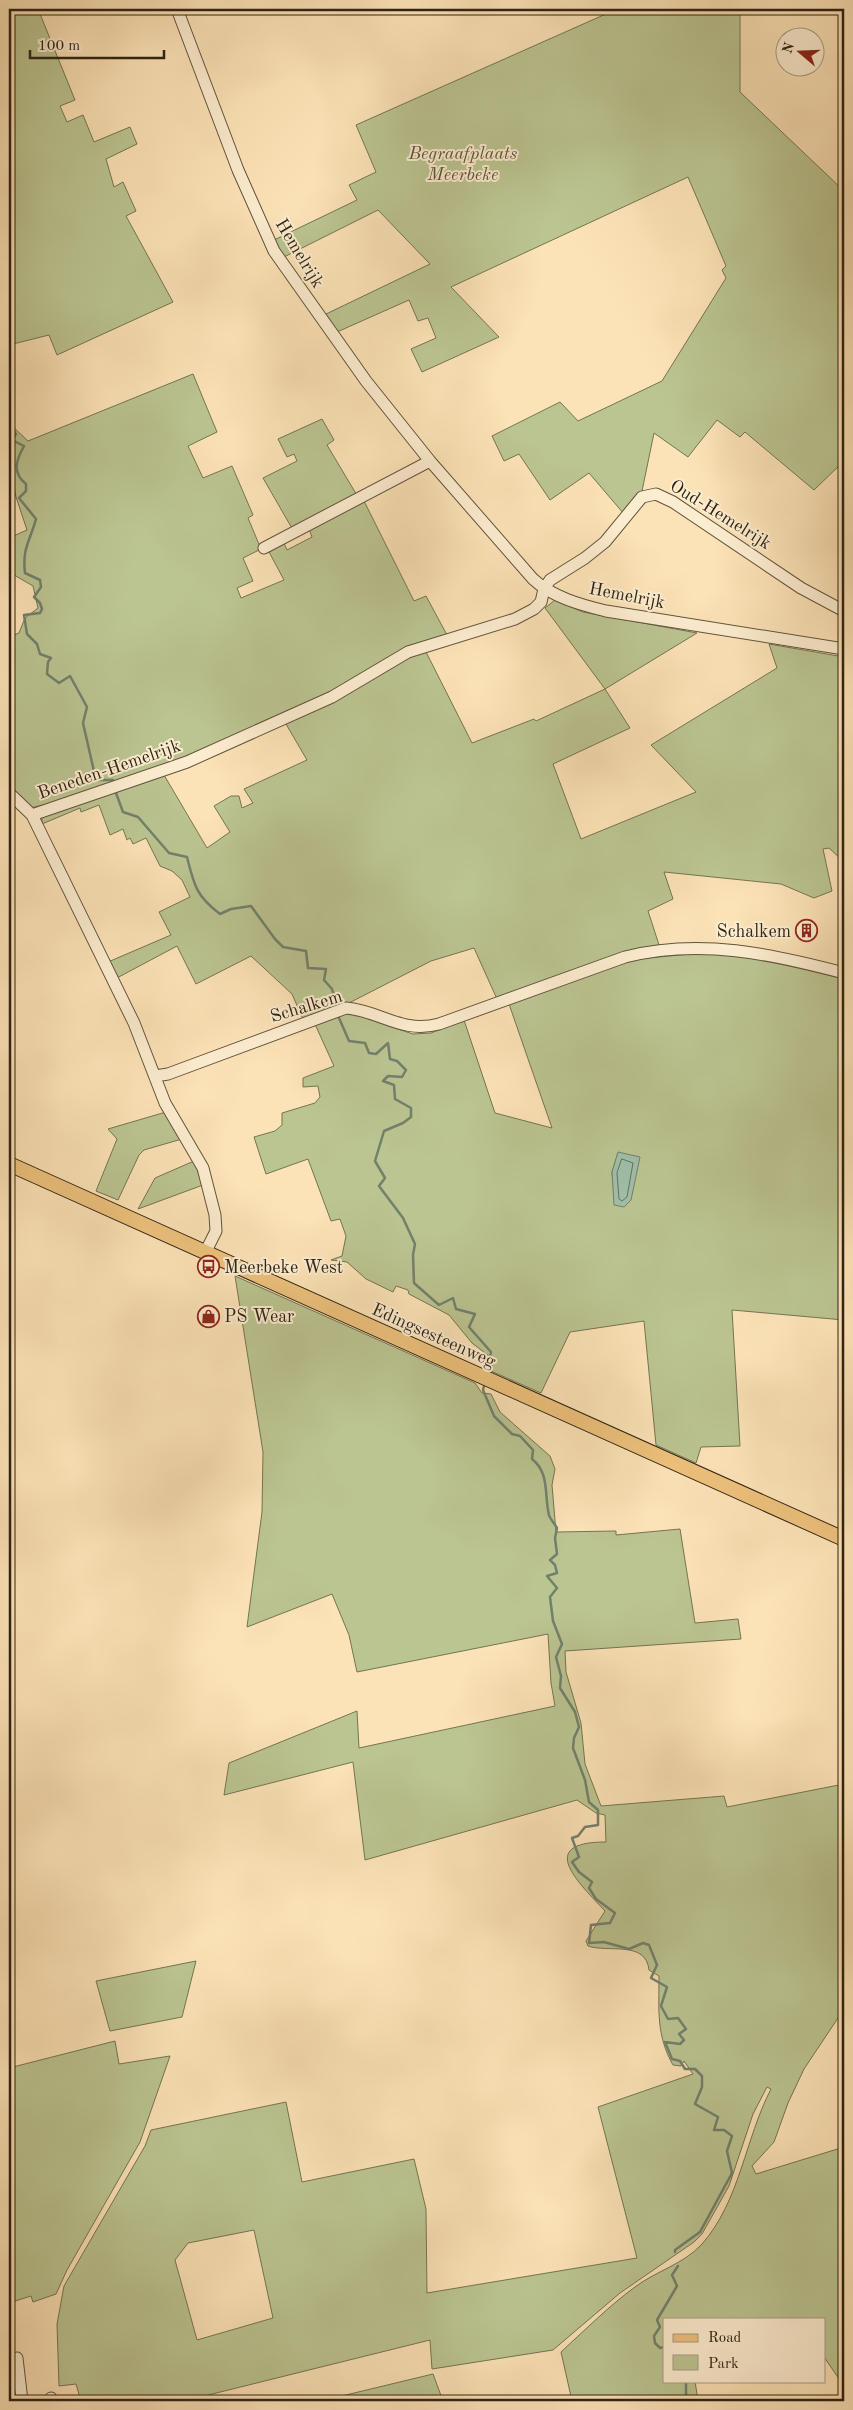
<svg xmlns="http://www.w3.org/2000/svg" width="853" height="2410" font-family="'Old Standard TT',serif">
<rect width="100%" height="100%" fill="#fce3b7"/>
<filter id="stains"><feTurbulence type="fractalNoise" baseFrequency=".004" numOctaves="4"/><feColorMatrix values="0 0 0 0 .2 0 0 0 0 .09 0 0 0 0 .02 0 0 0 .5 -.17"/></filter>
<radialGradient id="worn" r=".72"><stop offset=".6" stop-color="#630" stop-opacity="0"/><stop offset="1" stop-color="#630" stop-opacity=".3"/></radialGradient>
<!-- green -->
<path fill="#bbc592" stroke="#747453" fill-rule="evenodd" d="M9,9H38L75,100L60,106L67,122L83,115L94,142L130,127L137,144L106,159L114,187L123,182L136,211L126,216L173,302L57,355L49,335L9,345Z
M617,9H740V92L844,191V467L842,463L814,490L745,432L740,437L717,420L688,457L654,433L642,491L624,514L589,473L550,500L519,454L504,461L492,436L560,402L578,421L662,381L726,278L722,270L726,266L688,177L451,287L499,337L422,372L411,349L436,338L428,318L418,321L409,300L337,332L324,315L430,264L378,210L282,258L274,240L357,200L349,185L376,172L356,125Z
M193,374L217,432L188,446L203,478L232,466L253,515L248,518L261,549L243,558L253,581L237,588L241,598L284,580L268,550L284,543L287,550L312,537L309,529L364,501L414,601L426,596L447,635L320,698L189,756L52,803L30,808L9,789V637L19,633L25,618L38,608L33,586L9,572V538L27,530L16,497L11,470H9V409L11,425L28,441Z
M322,419L334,440L327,445L358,497L293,530L263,478L297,461L294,454L287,457L278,439Z
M555,600L583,612L697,633L605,689L630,728L553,764L581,839L696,792L651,745L777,668L769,644L844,657V862L829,848L823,849L832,891L814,898L781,884L664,872L673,899L648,911L660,948L497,999L474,948L431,961L347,1004L303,1019L292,994L251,956L196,984L177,946L115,979L108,962L171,935L159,912L190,897L182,880L172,871L160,866L146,838L133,844L130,838L127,840L123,829L110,835L99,805L81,812L80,808L42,824V817L164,775L207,848L230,832L214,806L231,796H239L242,808L253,803L244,789L307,760L286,724L406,658L425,650L472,743L534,719L536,721L605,689L545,608Z
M700,953C749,956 797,965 844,979V1320L732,1310L740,1446L701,1447L696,1463L656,1445L644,1321L570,1332L541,1393L491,1371L494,1360L472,1343L449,1315L409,1294L408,1290L396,1286L393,1292L366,1279L347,1262L331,1260L342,1256L346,1236L340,1219L331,1221L308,1159L266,1174L254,1137L275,1131L282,1125V1113L315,1103L320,1097L318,1086L303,1087V1078L334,1066L314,1022L350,1013L413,1034L431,1033L464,1020L495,1113L552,1128L509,1004L627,960ZM618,1153L639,1157L615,1205L612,1172Z
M166,1112L182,1139L144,1150L139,1155L118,1200L96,1191L117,1139L108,1129Z
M194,1161L203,1185L138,1209L155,1178Z
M235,1276L475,1383L482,1393L491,1394L500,1412L550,1456L555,1469L552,1485L556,1532L616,1531V1535L680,1529L695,1623L738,1619L741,1639L565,1651L566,1672L581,1723L585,1764L601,1806L724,1796L727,1807L844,1784V2009L804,2069L788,2103L774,2142L752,2166L756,2174L844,2147V2386L824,2357V2319H664V2381H695L698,2401H572L561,2352C585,2330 609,2306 635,2287C656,2271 684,2264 702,2244C740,2201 745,2139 771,2089L767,2087L753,2114L729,2186L702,2234L694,2242L620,2293L553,2350L432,2369L430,2340L184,2401H81L76,2384L59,2386L57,2324L64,2286L145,2146L151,2130L286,2102L302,2182L414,2159L426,2209L427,2293L637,2258L598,2107L693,2074L684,2061L681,2066L673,2065C656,2035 659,2010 659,1976L649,1970C646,1940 608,1953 588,1946L586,1941L605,1911C580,1884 534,1842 606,1842L605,1815L596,1813L577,1800L365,1860L353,1762L224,1795L229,1763L357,1711L359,1748L555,1706L551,1683L548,1634L357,1672L349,1635L332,1594L247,1627L262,1512L263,1452ZM254,2230L273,2318L197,2340L175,2260L188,2243Z
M196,1961L182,2017L110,2031L96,1981Z
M115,2041L119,2064L170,2056L140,2142L67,2270L56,2294L33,2302L31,2296L9,2303V2068Z
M9,2364L15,2366L19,2401H9Z
M433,2374L443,2401L325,2400Z"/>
<!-- water -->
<path fill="#a0bfa9" stroke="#72816d" d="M618,1152L640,1157L631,1200L624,1207L614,1205L612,1172Z"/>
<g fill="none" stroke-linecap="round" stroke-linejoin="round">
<!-- shore -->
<path stroke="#67715e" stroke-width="1" d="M622,1159L633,1163L627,1197L622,1201L619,1199L617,1173Z"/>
<!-- stream -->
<path stroke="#72816d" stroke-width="2.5" d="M9,396L14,401L9,406
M9,425L16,434L12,440L24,446C16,460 12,473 26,484V491L19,498L36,519C30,541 22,548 25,573L40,580L41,587L34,597L40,603L42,609L40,613L24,615L27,634L37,644L40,654L51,658L48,662L47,674L59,683L70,676L87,707L83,723L96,780H113
M116,793L123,812L138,817L169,853L187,857C194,885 196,896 220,914L231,909L251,906L275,939L283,947L306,951L308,968L326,969L324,980L332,989L336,1003
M339,1018L349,1041L365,1043L369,1053L376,1054L388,1043L390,1059L397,1061L406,1070L402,1077L388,1076L383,1081L394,1085L395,1099L411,1108V1117L403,1123L384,1131L375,1161L385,1178L379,1186L403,1218L415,1244L413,1255L414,1283L439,1305L453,1298L456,1309L475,1314L469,1327L491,1352L487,1370
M484,1386L483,1390L494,1416L512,1434L520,1436L533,1450L532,1459C550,1473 544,1495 549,1515C550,1519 555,1524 557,1528L555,1538L557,1554L550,1560L555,1565L557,1573L547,1576L557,1588L550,1597L553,1621L562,1644L556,1657L561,1676L560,1688L575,1712L579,1727L574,1738L573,1748L585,1780L589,1802L598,1810V1825L585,1827L578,1836L572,1838L579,1857L572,1862L579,1872L592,1882L589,1888L596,1899L615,1913L610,1923L591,1925L589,1943L604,1942L629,1949L643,1943L649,1945L657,1965L651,1978L667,1987L661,2006L668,2019L678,2018L686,2029L679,2034L684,2040L680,2044L665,2042L672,2059L680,2061L685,2069H695L702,2076V2087L695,2104L718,2117L714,2130H724L732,2136L727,2151L732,2173L700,2232L675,2250V2252
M664,2347L660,2348L655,2343L654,2336L660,2327L657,2320L677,2286L672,2275L678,2266
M686,2381V2401"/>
<defs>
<path id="minor" d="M177,9L238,170L274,251L366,381L430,461L533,579C552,597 581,605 606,611L844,649
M264,548L430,461
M9,793L32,815L134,1023L165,1103L203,1168L215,1215L216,1231L205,1253
M32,815L187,762L332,697L408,652L515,619L534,609L541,602L544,589L550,580L585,558L605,542L642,497L656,494L673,502L801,588L844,611
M155,1076L168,1074L346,1008C381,1011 402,1034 439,1024L625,957C700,938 772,954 844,973
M17,2358L22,2401
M50,2401L51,2398"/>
<path id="major" d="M9,1164L844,1539"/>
</defs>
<!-- minor casing -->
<use href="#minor" stroke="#62533d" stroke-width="13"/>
<!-- major casing -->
<use href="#major" stroke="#2e2314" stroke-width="16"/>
<!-- minor -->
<use href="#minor" stroke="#fdedd0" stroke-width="11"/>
<!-- major -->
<use href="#major" stroke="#eec27c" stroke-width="14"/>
</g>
<!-- icons -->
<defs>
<symbol id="building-ring" viewBox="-11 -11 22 22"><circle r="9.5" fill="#fdedd0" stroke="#8f2418" stroke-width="1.5"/><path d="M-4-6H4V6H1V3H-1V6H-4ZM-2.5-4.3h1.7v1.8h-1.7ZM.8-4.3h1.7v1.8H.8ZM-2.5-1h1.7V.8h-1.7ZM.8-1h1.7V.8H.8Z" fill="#8f2418"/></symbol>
<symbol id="bus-ring" viewBox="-11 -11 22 22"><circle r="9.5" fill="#fdedd0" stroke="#8f2418" stroke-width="1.5"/><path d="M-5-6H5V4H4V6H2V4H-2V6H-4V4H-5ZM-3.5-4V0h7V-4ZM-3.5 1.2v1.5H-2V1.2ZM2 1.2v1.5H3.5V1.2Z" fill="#8f2418"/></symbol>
<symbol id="shop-ring" viewBox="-11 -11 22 22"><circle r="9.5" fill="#fdedd0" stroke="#8f2418" stroke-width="1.5"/><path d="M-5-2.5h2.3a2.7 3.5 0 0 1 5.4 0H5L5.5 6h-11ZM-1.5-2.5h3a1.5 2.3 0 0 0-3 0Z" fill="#8f2418"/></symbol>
</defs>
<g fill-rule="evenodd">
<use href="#building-ring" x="794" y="918" width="25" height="25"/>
<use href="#bus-ring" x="196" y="1254" width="25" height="25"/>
<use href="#shop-ring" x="196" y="1304" width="25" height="25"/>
</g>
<g text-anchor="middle" stroke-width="4" stroke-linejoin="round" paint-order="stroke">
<!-- park labels -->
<g font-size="18" font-style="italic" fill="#58543a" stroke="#fdedd0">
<text x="463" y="159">Begraafplaats<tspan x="463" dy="21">Meerbeke</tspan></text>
</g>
<!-- street labels -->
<g font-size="18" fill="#2e2314" stroke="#fdedd0">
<text transform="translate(300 253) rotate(59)" y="6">Hemelrijk</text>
<text transform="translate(721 514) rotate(32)" y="6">Oud-Hemelrijk</text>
<text transform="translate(627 595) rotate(11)" y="6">Hemelrijk</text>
<text transform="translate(109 769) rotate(-19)" y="6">Beneden-Hemelrijk</text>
<text transform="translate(306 1006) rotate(-17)" y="6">Schalkem</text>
<text transform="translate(434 1335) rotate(24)" y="6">Edingsesteenweg</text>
</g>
<!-- poi labels -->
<g font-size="18" fill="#2e2314" stroke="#fdedd0" text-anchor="start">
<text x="791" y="937" text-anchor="end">Schalkem</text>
<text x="224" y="1273">Meerbeke West</text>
<text x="224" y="1322">PS Wear</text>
</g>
</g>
<!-- margin -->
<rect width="853" height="2410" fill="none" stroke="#fce3b7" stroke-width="30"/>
<rect x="10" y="10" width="833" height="2390" fill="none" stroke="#2e2314" stroke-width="2.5"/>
<rect x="15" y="15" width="823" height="2380" fill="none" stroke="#2e2314"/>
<!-- legend -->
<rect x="663" y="2318" width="162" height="65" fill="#fdedd0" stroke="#aa9c85"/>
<rect x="673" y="2334" width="25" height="8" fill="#eec27c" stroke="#aa9c85"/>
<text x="708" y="2342" font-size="15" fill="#2e2314">Road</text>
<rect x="673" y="2355" width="25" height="15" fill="#bbc592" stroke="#aa9c85"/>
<text x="708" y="2368" font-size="15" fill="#2e2314">Park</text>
<!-- north arrow -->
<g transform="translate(800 52) rotate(289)"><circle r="24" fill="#fdedd0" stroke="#aa9c85"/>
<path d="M0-4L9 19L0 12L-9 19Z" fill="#8f2418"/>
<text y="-8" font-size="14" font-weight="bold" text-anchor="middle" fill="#2e2314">N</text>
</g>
<!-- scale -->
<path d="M30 50v8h134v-8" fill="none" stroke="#2e2314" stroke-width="2.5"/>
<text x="38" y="50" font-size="15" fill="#2e2314" stroke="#fdedd0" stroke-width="4" paint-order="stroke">100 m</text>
<rect width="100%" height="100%" filter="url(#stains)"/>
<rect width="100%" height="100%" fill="url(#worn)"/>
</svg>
